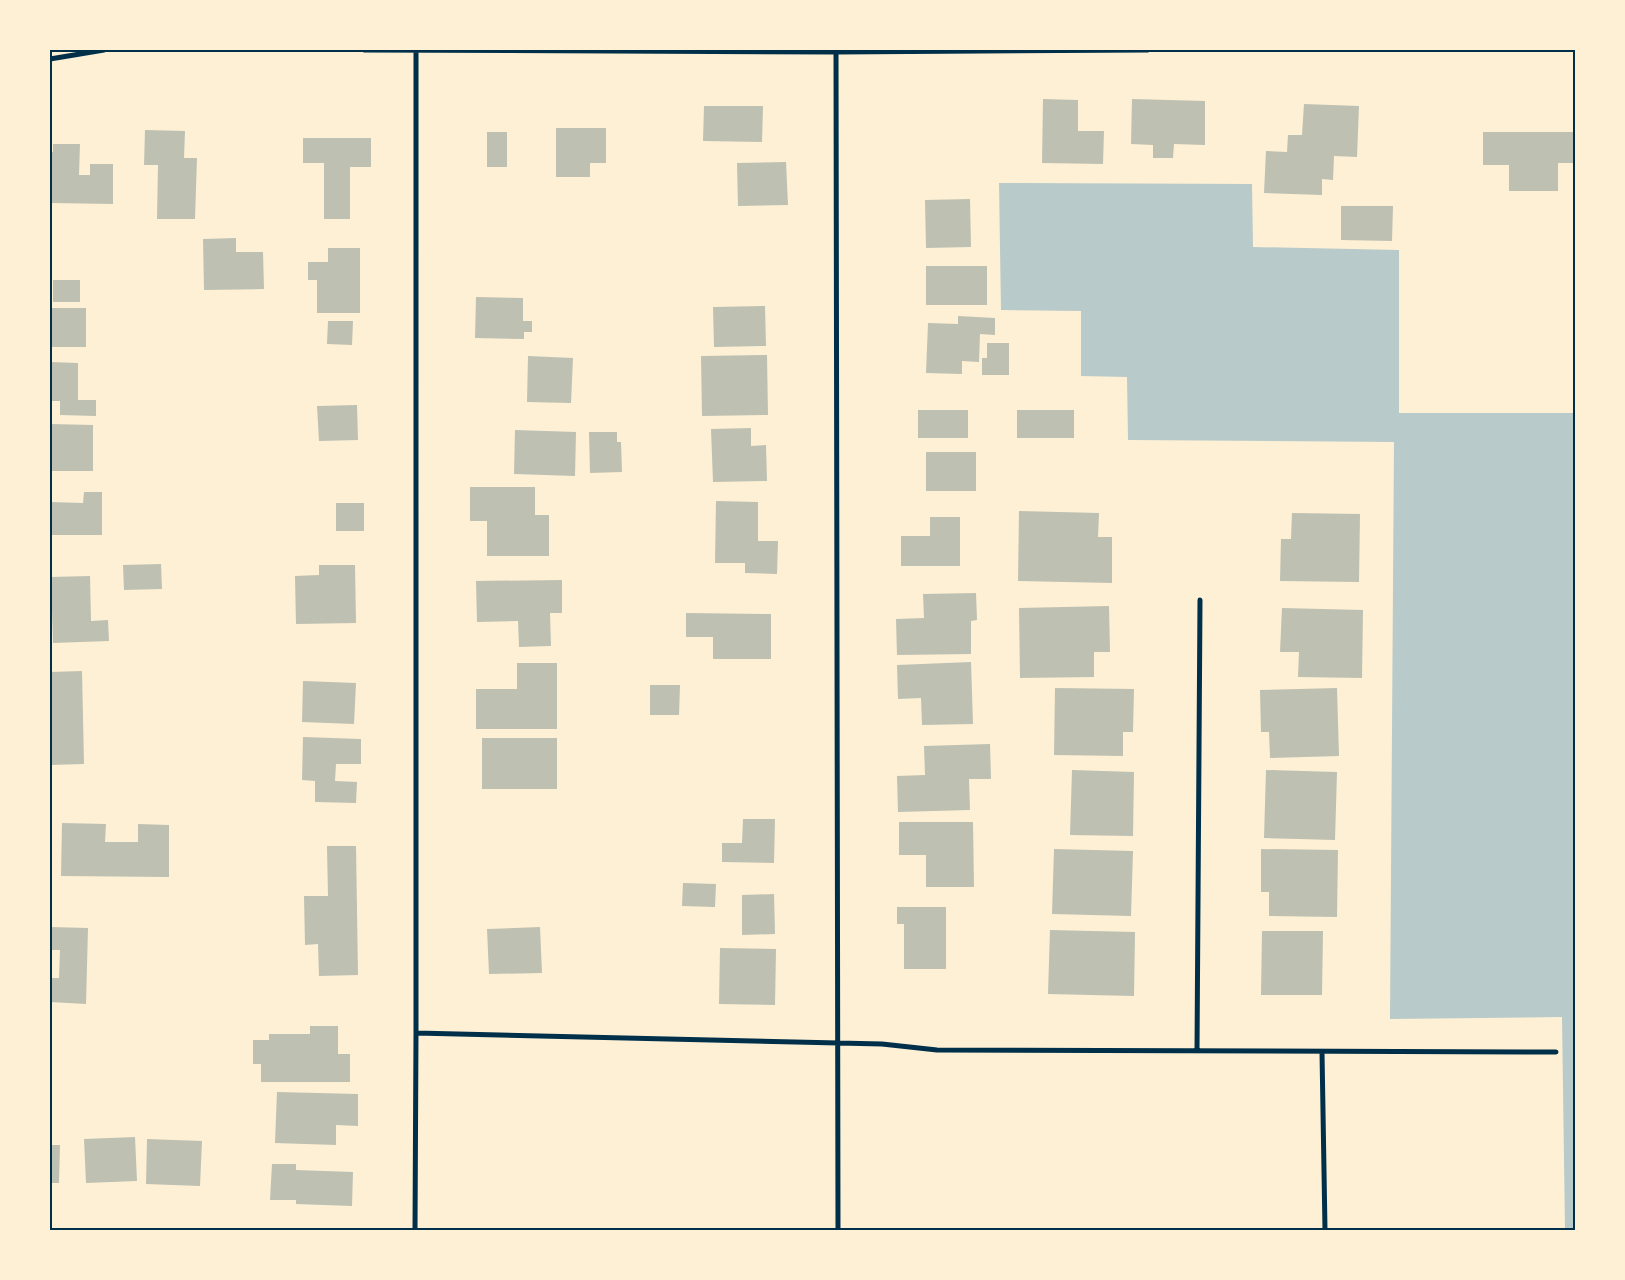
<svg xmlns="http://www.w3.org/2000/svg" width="1625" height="1280" font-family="'Noto Sans',sans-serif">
<rect width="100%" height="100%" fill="#fdf0d5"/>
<!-- green -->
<path fill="#b9caca" d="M999,183L1252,184L1253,247L1399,250V413H1575V1230H1565L1562,1017L1390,1019L1394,442L1128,440L1127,377L1081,376V311L1001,310Z"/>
<!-- building -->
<path fill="#bec0b2" d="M1043,99L1078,100V131H1104L1103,164L1042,163Z
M1132,99L1205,101V145L1174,144L1173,158H1153V145L1131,144Z
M1304,104L1359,106L1357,157L1334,156L1333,180L1322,179V195L1264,193L1266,151L1287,152L1288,135H1302Z
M704,106H763L762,142L703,141Z
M556,128H606V163H590V177H556Z
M145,130L185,131L184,158H197L195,219H157L158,165H144Z
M487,132H507V167H487Z
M1483,132H1575V163H1558V191H1509V165H1483Z
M303,138H371V167H350V219H324V163H303Z
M53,144H80L79,175H90V164H113V204L50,203V152H53Z
M786,162L788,205L738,206L737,163Z
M970,199L971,247L926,248L925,200Z
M1341,206H1393L1392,241L1341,240Z
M236,238V252H263L264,289L204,290L203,239Z
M328,248H360V313H317V280H308V262H328Z
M926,266H987V305H926Z
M53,280H80V302H53Z
M476,297L523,298V321H532V332H524V339L475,338Z
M765,306L766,346L714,347L713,307Z
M50,308H86V347H50Z
M958,316L995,318V335L980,334L979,362L962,361V374L926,373L928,323L958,324Z
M328,321H353L352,345L327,344Z
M987,343H1009V375H982V358H987Z
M767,355L768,415L702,416L701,356Z
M528,356L573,358L571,403L527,402Z
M50,362L78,363V400H96V416L60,415V401H50Z
M357,405L358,440L319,441L317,406Z
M918,410H968V438H918Z
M1017,410H1074V438H1017Z
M50,424L93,425V471H50Z
M751,428V446L766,445L767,481L713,482L711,429Z
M515,430L576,432L575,476L514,474Z
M589,432H617V442H621L622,472L590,473Z
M926,452H976V491H926Z
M470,487H535V515H549V556H487V521H470Z
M84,492H102V535H50V502L83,503Z
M716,501L758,502V541H778L777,574L745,573V563H715Z
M336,503H364V531H336Z
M1019,511L1099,513L1098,537H1112V583L1018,581Z
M1292,513L1360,514L1359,582L1280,581L1281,539H1291Z
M930,517H960V566H901V536H930Z
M161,564L162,589L124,590L123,565Z
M319,565H355L356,623L296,624L295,576L319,575Z
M90,576L91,621L108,620L109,641L53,643L51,577Z
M562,580V613H550L551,646L519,647L518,621L477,622L476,581Z
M976,593L977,620L971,621V654L897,655L896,619L924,618L923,594Z
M1109,606L1110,652H1094V677L1020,678L1019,608Z
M1282,608L1363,610L1362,678L1298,677L1299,652H1280Z
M686,613L771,614V659H713V637H686Z
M971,662L973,724L922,725L921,698L898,699L897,665Z
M517,663H557V729H476V689H517Z
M82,671L84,764L50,765V740H51L50,672Z
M303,681L356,683L354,724L302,722Z
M650,685H680L679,715H650Z
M1055,688L1134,689L1133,732H1123V756L1054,755Z
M1337,688L1339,756L1270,758L1269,732H1261L1260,690Z
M303,737L361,739V764H336L335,781L357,782L356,803L315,802V781L302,780Z
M482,738H557V789H482Z
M990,744L991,779H969L970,810L898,812L897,776L925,775L924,746Z
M1072,770L1134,772L1133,836L1070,835Z
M1266,770L1337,772L1335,840L1264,838Z
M743,819H775L774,863L722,862V843H742Z
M899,822H973L974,887H926V855H899Z
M62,823L106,824L105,842H138V824L169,825V877L61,876Z
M327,846H356L358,975L319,976L318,944L305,945L304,896H328Z
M1054,849L1133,851L1131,916L1052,914Z
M1261,849L1338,850L1337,917L1269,916V892H1261Z
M683,883L716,884L715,907L682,906Z
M774,894L775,934L742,935V895Z
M897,907H946V969H904V924H897Z
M50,927L88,928L86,1004L50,1002V978H59L60,950H50Z
M540,927L542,973L489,974L487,929Z
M1050,930L1135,932L1134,996L1048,994Z
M1262,931H1323L1322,995H1261Z
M720,948L776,949L775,1005L719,1004Z
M310,1026H338V1054H350V1082H261V1064H253V1040H269V1034H310Z
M277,1092L358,1094V1126L336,1125V1145L275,1143Z
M135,1137L137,1181L86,1183L84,1139Z
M147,1139L202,1141L200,1186L146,1184Z
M50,1145H60L59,1183H50Z
M272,1164H296V1170L353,1172L352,1206L296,1204V1200H270Z"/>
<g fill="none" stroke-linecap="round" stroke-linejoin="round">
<!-- minor -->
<path stroke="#003049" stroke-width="5" d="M364,50L836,52L1148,50
M836,50L838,1230
M50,59L104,50
M416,1033L882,1044L937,1050L1556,1052
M1197,1051L1200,600
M1322,1052L1325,1230
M415,1230L416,1033V50"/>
</g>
<!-- border -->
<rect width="1625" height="1280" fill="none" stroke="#fdf0d5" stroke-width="102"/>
<rect x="51" y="51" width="1523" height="1178" fill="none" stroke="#003049" stroke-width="2"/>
</svg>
